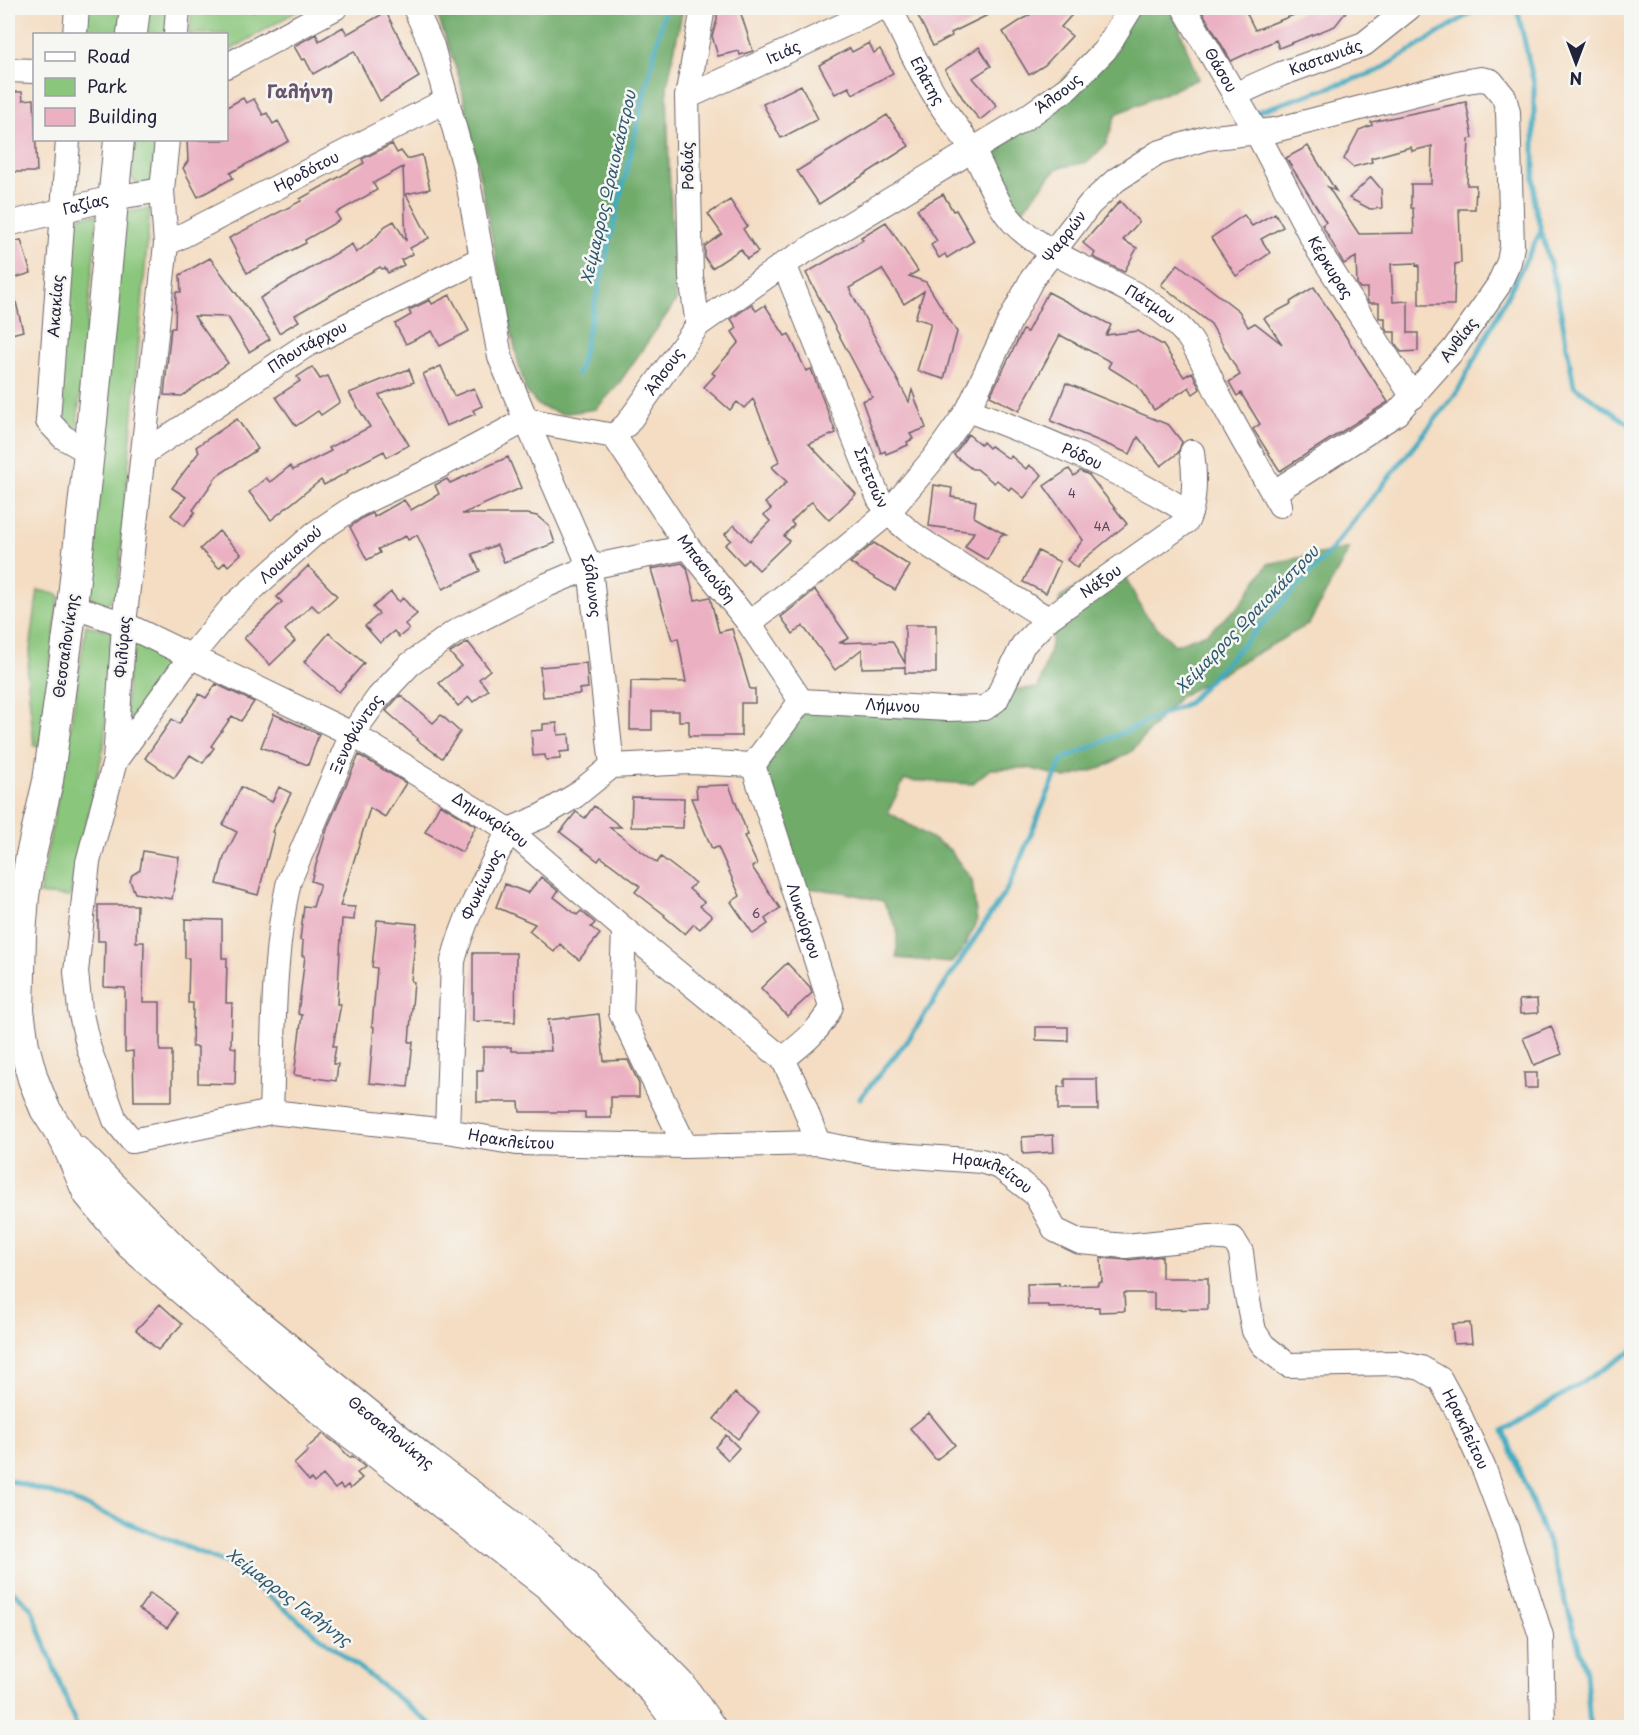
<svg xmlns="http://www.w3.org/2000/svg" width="1639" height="1735" font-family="'Playpen Sans',sans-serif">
<rect width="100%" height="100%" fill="#f6f6f2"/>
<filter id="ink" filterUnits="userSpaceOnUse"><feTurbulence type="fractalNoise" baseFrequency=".0167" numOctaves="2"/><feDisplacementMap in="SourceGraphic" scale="12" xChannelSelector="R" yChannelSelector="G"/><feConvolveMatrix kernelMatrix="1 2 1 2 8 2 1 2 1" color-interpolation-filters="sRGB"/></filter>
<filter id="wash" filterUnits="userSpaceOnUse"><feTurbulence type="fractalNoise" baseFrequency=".008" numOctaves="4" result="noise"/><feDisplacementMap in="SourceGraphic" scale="24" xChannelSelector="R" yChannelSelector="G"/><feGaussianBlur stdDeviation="1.35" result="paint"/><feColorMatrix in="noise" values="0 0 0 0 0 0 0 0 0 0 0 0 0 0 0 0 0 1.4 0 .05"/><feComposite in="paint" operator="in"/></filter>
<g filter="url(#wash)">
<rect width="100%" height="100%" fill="#f4ddc2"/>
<!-- green -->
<path fill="#8ac67b" stroke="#56745b" stroke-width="1.5" d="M85,8H123L120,34H83Z
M144,8H171L168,34H143Z
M192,8H250L254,14L266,8H302L227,52L226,34H189Z
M130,140H160L152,183L139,186L126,171Z
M150,209L118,591L108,603L102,605L92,598L87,588L123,212Z
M98,214L76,436L54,415L70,218Z
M38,590L59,595L42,737L37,747L34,745L27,674Z
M86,625L111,631L104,746L70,897L39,894L69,737Z
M130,640L172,658L124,731Z"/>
<!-- forest -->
<path fill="#6fab6b" stroke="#486653" stroke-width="1.5" d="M435,8H683L667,86L669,169L676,301L617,386L596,409L562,414L539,406L526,391L519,366L500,278L460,80Z
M1133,8H1172L1198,79L1116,114L1106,144L1088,162L1057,168L1015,219L978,153L1018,126Z
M1350,548L1309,624L1179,697L1131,752L1102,768L1066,778L1029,768L990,769L972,784L904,780L888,812L949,849L972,880L977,922L961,952L951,963L897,958V929L883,901L842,892L797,887L756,787L804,699L956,716L1014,689L1038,688L1050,649L1060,598L1117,561L1145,615L1175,645L1207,633L1239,606L1268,564Z"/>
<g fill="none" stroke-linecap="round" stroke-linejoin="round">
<!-- stream -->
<path stroke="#41abc1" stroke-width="5" d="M1517,8L1534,84V203L1557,291L1574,386L1632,426
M1256,112L1378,71L1474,11L1475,8
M578,374L665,8
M860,1098L911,1036L1009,886L1062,760L1188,703L1326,556L1458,391L1541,231
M8,1480L61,1496L226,1563L436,1728
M8,1587L31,1607L77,1728
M1590,1728L1586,1672L1550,1548L1504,1431L1632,1351"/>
</g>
<g id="blocks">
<!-- building -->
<path fill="#ebb1c3" d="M717,8H739L753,51L740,55L739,51L718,56L712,36L717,20Z
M914,8H1002L951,33L952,36L933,46Z
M1040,8H1078L1061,27L1072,36L1045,65L1029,75L1003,32Z
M1200,8H1244L1255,30L1312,8H1349L1335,26L1279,48L1276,40L1231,61Z
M386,12L419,77L380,101L354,51L313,74L305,59L302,60L294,46L316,34L319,41L343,27L347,34Z
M869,43L874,53L880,49L893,73L853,94L849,87L835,94L819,65L850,48L852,52Z
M979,47L991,66L973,78L997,106L980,120L967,105L945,70Z
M801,85L818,119L781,138L763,104Z
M8,92H22L23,100L34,99L37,172H8Z
M243,98L246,103L254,99L263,115L267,113L273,124L278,121L289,141L230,173L233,178L198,197L183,168L188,161L187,140H226L227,107Z
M1466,102L1473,138L1469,139L1467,185H1476L1475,209H1459L1461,263L1455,264L1454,305H1419V265L1416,266V263L1391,264L1393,302L1408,301V333H1418V351L1401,352L1395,343V332H1388L1385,328V318H1379V303H1369L1367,299V288H1360L1357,284L1356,257L1344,264L1322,225L1326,222L1286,158L1308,146L1336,191L1328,187L1359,234L1414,233L1413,208H1411V184H1431L1432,146L1412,151L1411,147L1371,158L1372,162L1353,167L1344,159L1359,130L1372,125L1371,122Z
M887,115L909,146L819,204L797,171Z
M392,144L397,153L401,151L407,159L422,155L430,189L406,194L429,238L410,248L413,254L401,260L404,265L388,273L385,268L382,269L380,267L295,315L299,321L279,333L260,298L352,244L356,253L376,237L385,226L394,221L406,241L403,167L373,183L377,190L336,213L340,220L305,240L306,243L247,273L229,238L301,201L300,199L364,163L362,159Z
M1371,177L1381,189L1382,208L1370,209L1349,198Z
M943,194L953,211L956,210L974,241L947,258L945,254L939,258L931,245L937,241L917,209Z
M730,200L747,226L743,229L758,252L747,259L741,249L712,268L705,258V246L722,234L708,214Z
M1120,201L1139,222L1123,240L1137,248L1124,272L1093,257L1095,253L1083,243Z
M1275,213L1283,227L1261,239L1270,253L1236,276L1211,238L1244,215L1252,226Z
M886,222L918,271L909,276L926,282L957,332L944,379L917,371L931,323L915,318L924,291L904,304L882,269L849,288L909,402L912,390L926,428L910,434L913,439L907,442L908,445L886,454L885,451L881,453L862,401L872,397L806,273L863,240L861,237Z
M21,240L31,273L8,280V243Z
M210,258L270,339L249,352L228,317L194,316L228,363L182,396L164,395L171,328H175L176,292H181L180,275Z
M1178,264L1239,311L1248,327L1255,323L1282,344L1264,318L1291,304L1290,302L1314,287L1388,402L1280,471L1253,429L1260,424L1241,393L1237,396L1229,382L1240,375L1211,324L1161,285Z
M12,286L23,331L8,335V287Z
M1048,292L1111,325L1106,335L1138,331L1163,345L1184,377L1192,372L1200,389L1193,394L1189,387L1154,410L1137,385L1108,367L1111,362L1060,335L1019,411L990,396L1023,330L1027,332Z
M450,295L469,331L440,346L432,331L406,344L395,324L411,315L409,310L430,300L432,304Z
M752,304L756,311L765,305L785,336L789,334L806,371L811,369L836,433L809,444L856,494L829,520L812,502L810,503L791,522L794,525L784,536L789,541L759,570L748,559L743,564L725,545L731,540L725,534L734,525L750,541L770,521L764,515L771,509L765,503L787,482L772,467L779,461L753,399L744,408L737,402L730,410L704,387L715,375L712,373L739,342L732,332L737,328L731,319Z
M441,366L454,396L474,388L482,406L473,410L475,414L446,426L423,374Z
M312,367L320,379L328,376L340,402L321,415L318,411L296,426L276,397L300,381L297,377Z
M409,369L414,382L379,395L409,445L387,457L384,451L347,470L348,472L324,485L321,480L271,520L249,492L266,478L270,482L290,466L293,470L331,451L329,448L370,427L349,393Z
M1066,383L1169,425L1182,442L1178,453L1161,466L1138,437L1130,454L1051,421Z
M237,419L258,449L217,476L193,510L195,512L184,526L171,515L186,497L172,488L199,452L196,447Z
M968,434L981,445L983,442L989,448L991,446L1009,459L1011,456L1026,469L1029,465L1042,475L1024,498L1011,487L1009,490L997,480L994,483L977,469H972L954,455Z
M508,457L521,488L462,514H527L537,516L549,526L555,543L504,562L497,545L472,554L480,571L443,589L417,535L408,540L406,536L378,549L380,553L367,560L350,527L364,517L373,513L374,517L404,500L411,510L439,494L435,485L447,479L450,483Z
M1069,469L1074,476L1080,471L1089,475L1127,524L1083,560L1077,568L1067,560L1083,540L1044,486Z
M934,485L952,488L951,497L976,501L974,517L1006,535H1001L987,560L965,547L974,532L929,526Z
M219,531L241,554L228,566L225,562L219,568L200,549Z
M874,543L910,566L895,590L850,563Z
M1038,551L1060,562L1046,593L1023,582Z
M682,563L687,568L695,600L710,597L719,632L732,629L750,689H755V703H741V736H689V721H679V711H652V730H630L631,681L686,682L678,638L672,640L651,569Z
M308,566L337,596L319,612L312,605L285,630L295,641L270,665L244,638L282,602L277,597Z
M815,590L849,638L839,643L892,641L905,663V625H936V673H905V667L862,668V649L835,670L803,626L793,634L781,617Z
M391,592L399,602L403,598L417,614L405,624L409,629L399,637L394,631L380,643L365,626L379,614L373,607Z
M329,633L364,663L339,692L304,662Z
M468,642L490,670L479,679L488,690L473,702L469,697L458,706L439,683L461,666L450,653Z
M586,663L588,688L579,689L580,694L543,697L540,667Z
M216,684L254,702L241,721L232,716L211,746L214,748L203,763L190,755L174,778L145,758L172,719L179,724L199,694L206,698Z
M400,695L433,723L441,715L460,732L442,758L417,740L418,739L386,711Z
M274,714L319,734L308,765L261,747Z
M557,723L558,735L569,734L570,751L560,752V759L546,760L545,755L533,756L531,731L543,730V724Z
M359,755L406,783L385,817L370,808L340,906L355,907L354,920L342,919L337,1004H341L333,1046H336L333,1064H338L336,1081L294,1075L302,1015L298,1014L305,956H302L303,941L300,940L304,906L313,907L320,884L311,881L328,826Z
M729,785L748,835L744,836L757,864L752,867L780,908L765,919L768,924L753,934L731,902L740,896L718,847L712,849L691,798H697L696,786Z
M241,787L272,802L279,787L291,793L272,832L274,833L258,895L217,884L224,857L237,832L223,825Z
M632,797L684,798L683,828L631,827Z
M440,804L476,826L462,852L425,832Z
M594,806L621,827H609L657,863L661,857L695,883L689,889L704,902L700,906L712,916L700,929L694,924L685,934L664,916L665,915L635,892L640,886L601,857L598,861L560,832L576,812L585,818Z
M143,851L179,857L172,899L135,893L130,881L132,875L140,870Z
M541,877L558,891L554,897L577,915L581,911L595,923L591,927L600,934L579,960L560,944L554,952L529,931L535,924L496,907L505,884L528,893Z
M98,905H137L136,942H144L143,1002H160V1051H172V1101H134L133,1051L125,1052V988L104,987L105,941H98Z
M185,919L222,920V958H227L226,1003H232L231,1047L236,1048L235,1084L198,1083V1047H192L193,1003H188L189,958H185Z
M377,920L417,924L411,981L414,982L409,1042H413L408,1087L369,1083L374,1027L372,1026L377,968L372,967Z
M473,953H516L515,1022L473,1021Z
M787,963L810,987L812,993L787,1016L761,988Z
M1537,999L1538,1013L1520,1014L1519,1000Z
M599,1014L604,1061L628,1060L639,1084V1097H611V1118H585V1112H520L519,1102H477V1070H483V1047H511V1051H551L548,1020Z
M1551,1026L1562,1054L1534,1065L1523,1038Z
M1036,1027H1068V1041L1036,1040Z
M1524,1073H1537V1088H1525Z
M1065,1079H1097L1098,1110H1058V1087H1065Z
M1053,1135L1054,1152L1023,1154L1022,1137Z
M1162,1256V1278H1208V1309L1154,1310V1293H1124L1125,1311L1099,1312V1307L1049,1308V1305H1028L1027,1284L1059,1283V1286L1098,1285V1282H1102L1101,1258L1127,1260Z
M160,1304L182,1324L158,1350L136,1330Z
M1470,1323L1472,1343L1454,1344L1452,1324Z
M735,1393L759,1412L738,1439L714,1419Z
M929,1413L955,1445L936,1460L910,1428Z
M323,1434L339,1446L350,1458L352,1456L365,1467L357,1473L362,1478L350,1489L348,1485L343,1489L340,1485L335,1489L323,1475L314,1483L311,1479L309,1481L294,1464L308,1451L306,1449Z
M726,1435L739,1448L728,1460L715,1447Z
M150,1593L178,1613L167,1628L139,1609Z"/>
</g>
</g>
<g filter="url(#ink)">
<use href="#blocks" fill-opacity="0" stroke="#6c636a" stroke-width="1.5"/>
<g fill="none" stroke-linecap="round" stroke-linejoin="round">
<defs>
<g id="minor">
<path id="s1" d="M415,8L432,46L466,171L500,357L526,420L614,436L627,424L698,325L784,264L1027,117L1069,87L1105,50L1131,8"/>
<path id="s2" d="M890,8C905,38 918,68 936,97C946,115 961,131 972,149C989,178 997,212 1025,233C1074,272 1145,286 1186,334C1201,353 1209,377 1220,398C1239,434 1260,470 1280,505"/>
<path id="s3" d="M1184,8L1257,133L1319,251L1413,397"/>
<path d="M75,34L77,8"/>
<path d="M176,34L178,8"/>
<path d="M226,66L335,8"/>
<path d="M8,70L34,71"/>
<path id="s4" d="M1234,95L1281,74L1364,44L1409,8"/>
<path id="s5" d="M687,97L881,8"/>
<path d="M68,140L48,421L63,437L89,452"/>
<path id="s6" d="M167,140L162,190L166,244L124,624L115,761L88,862L76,972L80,1010L89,1049L115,1120L132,1141L271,1112L447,1131L517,1143L685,1146L818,1143L870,1153L981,1161L1000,1167L1035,1194L1055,1230L1080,1242L1126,1246L1210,1237L1233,1239L1241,1252L1245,1286L1254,1331L1263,1345L1288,1365L1398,1363L1421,1368L1440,1379L1459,1414L1484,1469L1507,1530L1541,1636L1543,1728"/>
<path id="s7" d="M8,224L112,198L162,190"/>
<path id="s8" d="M166,244L447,100"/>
<path id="s9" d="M784,264L879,499C900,531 934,548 965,568C993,585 1021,602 1048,619"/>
<path d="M698,325L691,277L687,97L703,8"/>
<path id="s10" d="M968,410C1045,439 1120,470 1190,513"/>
<path id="s11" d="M614,436L688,547L749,623L801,701"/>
<path id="s12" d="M144,453L305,346L481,259"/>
<path id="s13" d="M72,606L124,624L352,734L509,830L624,929L783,1059L800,1095L818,1143"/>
<path id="s14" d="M749,623L830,561L888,513L934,458L968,410L1010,321L1032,279L1090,204L1116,180L1158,153L1206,138L1275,130L1461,82L1481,79L1491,81L1504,97L1508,112L1512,246L1509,262L1498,286L1454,349L1397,413L1273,493"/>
<path id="s15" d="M801,701L947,709L985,708L996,700L1023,645L1048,619L1187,521C1196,500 1195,474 1192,452"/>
<path id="s16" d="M115,761L192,655L232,607L314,534L357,505L436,468L526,420L590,567L612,766"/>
<path id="s17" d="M753,765L831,1006C823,1028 801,1045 783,1059"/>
<path d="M753,765L801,701"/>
<path d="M624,929L621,1013L685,1146"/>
<path id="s18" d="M271,1112C274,1036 272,956 289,881L352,734L378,698L409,665L455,632L547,585L590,567L688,547"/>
<path id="s19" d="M447,1131L453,961C465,915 488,873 509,830L540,817L575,796L612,766L691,762L753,765"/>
</g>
<g id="major">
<path d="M132,34L135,8"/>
<path d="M119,140L89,452L72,606L48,781L31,855L24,896L21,935L19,1010L24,1046L33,1079L45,1109L65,1140L88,1193L131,1245L321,1410L547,1584L655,1692L682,1728"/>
<path id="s20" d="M76,1151L210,1285L425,1461L516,1529L581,1583L680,1684L711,1728"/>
</g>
</defs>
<!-- minor casing -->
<use href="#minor" stroke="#6c636a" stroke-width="26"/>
<!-- major casing -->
<use href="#major" stroke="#6c636a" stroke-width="32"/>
<!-- minor -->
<use href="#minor" stroke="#fff" stroke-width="24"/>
<!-- major -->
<use href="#major" stroke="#fff" stroke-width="30"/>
</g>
</g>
<g text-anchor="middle" stroke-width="5" stroke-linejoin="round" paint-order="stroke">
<!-- number labels -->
<g font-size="12" fill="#54465d">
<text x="1072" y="498">4</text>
<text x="1102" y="531">4A</text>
<text x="756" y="918">6</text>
</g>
<!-- street labels -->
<g font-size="15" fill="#22223b" stroke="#f6f6f2">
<text dy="5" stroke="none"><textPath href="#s5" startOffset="106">Ιτιάς</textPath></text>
<text dy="5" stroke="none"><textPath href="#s4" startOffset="99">Καστανιάς</textPath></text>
<text dy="5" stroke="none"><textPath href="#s3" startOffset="72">Θάσου</textPath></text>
<text dy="5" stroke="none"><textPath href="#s2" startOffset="82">Ελάτης</textPath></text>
<text dy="5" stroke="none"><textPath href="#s1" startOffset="1086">Άλσους</textPath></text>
<text transform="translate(688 166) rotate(-91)" y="5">Ροδιάς</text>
<text dy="5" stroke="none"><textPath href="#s8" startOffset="158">Ηροδότου</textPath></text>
<text dy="5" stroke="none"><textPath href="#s7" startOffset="80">Γαζίας</textPath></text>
<text dy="5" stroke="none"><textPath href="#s14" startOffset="507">Ψαρρών</textPath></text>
<text dy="5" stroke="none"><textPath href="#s3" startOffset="298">Κέρκυρας</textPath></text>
<text transform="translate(56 306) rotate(-86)" y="5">Ακακίας</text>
<text dy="5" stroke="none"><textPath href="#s2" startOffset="408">Πάτμου</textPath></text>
<text transform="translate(1459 340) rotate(-53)" y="5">Ανθίας</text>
<text dy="5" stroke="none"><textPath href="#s12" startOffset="195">Πλουτάρχου</textPath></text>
<text dy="5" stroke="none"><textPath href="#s1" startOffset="600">Άλσους</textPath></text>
<text dy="5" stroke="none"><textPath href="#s10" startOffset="123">Ρόδου</textPath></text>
<text dy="5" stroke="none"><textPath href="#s9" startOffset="231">Σπετσών</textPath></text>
<text dy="5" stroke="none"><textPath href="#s16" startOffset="272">Λουκιανού</textPath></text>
<text dy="5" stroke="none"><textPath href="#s11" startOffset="162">Μπασιούδη</textPath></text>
<text dy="5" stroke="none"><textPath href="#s15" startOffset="360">Νάξου</textPath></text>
<text dy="5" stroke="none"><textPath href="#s16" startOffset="724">Σόλωνος</textPath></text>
<text transform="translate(66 646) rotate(-82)" y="5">Θεσσαλονίκης</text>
<text transform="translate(123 647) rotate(-86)" y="5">Φιλύρας</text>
<text dy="5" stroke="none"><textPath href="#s15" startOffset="92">Λήμνου</textPath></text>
<text dy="5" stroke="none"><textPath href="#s18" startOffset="394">Ξενοφώντος</textPath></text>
<text dy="5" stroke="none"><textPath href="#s13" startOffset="471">Δημοκρίτου</textPath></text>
<text dy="5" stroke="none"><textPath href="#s19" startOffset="252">Φωκίωνος</textPath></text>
<text dy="5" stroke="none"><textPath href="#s17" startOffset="164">Λυκούργου</textPath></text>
<text dy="5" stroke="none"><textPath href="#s6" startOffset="1404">Ηρακλείτου</textPath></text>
<text dy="5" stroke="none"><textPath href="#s6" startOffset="1890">Ηρακλείτου</textPath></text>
<text dy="5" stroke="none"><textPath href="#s6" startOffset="2518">Ηρακλείτου</textPath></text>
<text dy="5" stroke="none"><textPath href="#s20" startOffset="423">Θεσσαλονίκης</textPath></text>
</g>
<!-- water labels -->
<g font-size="16" font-style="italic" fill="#2e5971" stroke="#f6f6f2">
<text transform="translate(608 187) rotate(-77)" y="6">Χείμαρρος Ωραιοκάστρου</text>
<text transform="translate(1247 619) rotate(-46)" y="6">Χείμαρρος Ωραιοκάστρου</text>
<text transform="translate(289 1597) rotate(37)" y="6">Χείμαρρος Γαλήνης</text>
</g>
<!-- quarter labels -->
<g font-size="18" font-weight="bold" fill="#68546b" stroke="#f6f6f2">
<text x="300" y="98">Γαλήνη</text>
</g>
</g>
<!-- margin -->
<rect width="1639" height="1735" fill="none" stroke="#f6f6f2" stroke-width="30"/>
<!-- legend -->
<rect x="33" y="33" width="195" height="108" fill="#f6f6f2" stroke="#a1a1a9" stroke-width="1.5"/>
<rect x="45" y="52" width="30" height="9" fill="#ffffff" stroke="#a1a1a9" stroke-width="1.5"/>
<text x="87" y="63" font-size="18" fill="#22223b">Road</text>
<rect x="45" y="78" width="30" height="18" fill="#8ac67b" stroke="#a1a1a9" stroke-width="1.5"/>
<text x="87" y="93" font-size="18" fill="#22223b">Park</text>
<rect x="45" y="108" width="30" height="18" fill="#ebb1c3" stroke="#a1a1a9" stroke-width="1.5"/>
<text x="87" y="123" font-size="18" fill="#22223b">Building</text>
<!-- north arrow -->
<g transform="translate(1576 63) rotate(180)" stroke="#f6f6f2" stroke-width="4.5" paint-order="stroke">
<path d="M0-4.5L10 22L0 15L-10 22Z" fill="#22223b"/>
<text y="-9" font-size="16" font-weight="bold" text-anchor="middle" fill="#22223b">N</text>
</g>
</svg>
